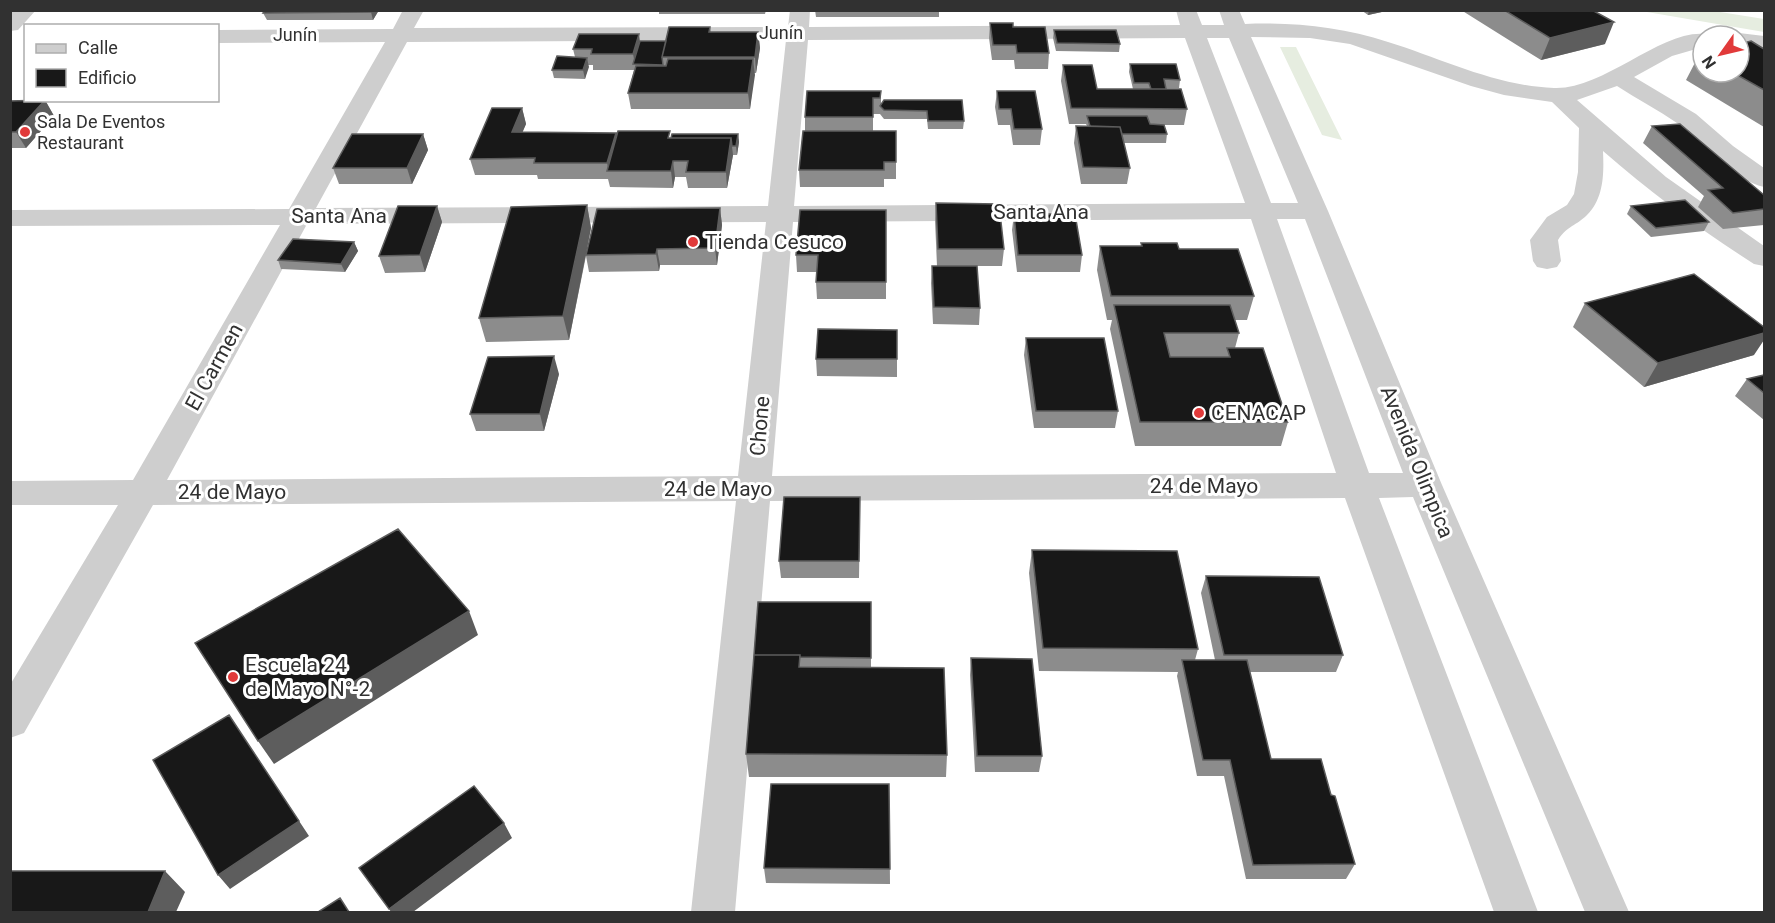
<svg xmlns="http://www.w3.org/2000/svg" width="1775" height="923" font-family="Roboto,sans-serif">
<rect width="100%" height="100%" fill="#fff"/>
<!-- green -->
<path fill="#e6ede0" d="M1641,11H1714L1764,19V32Z
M1280,47H1296L1342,140L1322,135Z"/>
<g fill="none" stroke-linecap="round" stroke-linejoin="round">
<!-- minor -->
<path fill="#cecece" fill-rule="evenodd" d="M13,10H36L18,30L10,31V13Z
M403,10H424L414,28L788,27L790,10H810L809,27L1180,25L1176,10H1196L1202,25H1224L1219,10H1239L1245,24C1295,22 1341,27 1388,42C1443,59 1496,86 1554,88C1606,90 1666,24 1711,35L1703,36V47L1672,56L1634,77L1696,114L1733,146L1764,168V187C1735,181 1702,141 1677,123C1658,110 1637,99 1617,86L1577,100L1666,177L1764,246V266L1754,264C1701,230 1651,193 1603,151C1604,173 1604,198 1587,215C1576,226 1568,225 1558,240L1561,261L1557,267L1547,269L1537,267L1533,261L1530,240L1547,217L1567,205L1574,194L1578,172L1579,128L1552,102L1504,95L1471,86L1350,44L1310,38L1251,37L1328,211L1442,485L1629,912H1585L1413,497L1379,498L1538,912H1494L1345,498L770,501L735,912H691L736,501L153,505L24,733L10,738V685L118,505H10V481L133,480L280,225L10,226V210L289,209L385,42L218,43V30L393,29ZM1185,38L1245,203L794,206L808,40ZM1207,38H1229L1298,203H1271ZM786,40L768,206L316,208L407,42ZM1251,219L1336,473L772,476L793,222ZM1277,219H1305L1403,473H1369ZM766,222L738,476L167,480L307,224Z
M1739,33L1764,36V50L1739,47V36H1731Z"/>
</g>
<!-- wall -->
<path fill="#8c8c8c" d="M379,10L373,20H267L263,13Z
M532,10H572V11Z
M659,10H766L765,14H659Z
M815,10H939V17H816Z
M990,10H1038V11H990Z
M1361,10H1391L1368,15Z
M1461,10H1592L1605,44L1541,60Z
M990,23L1013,27L1049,53L1048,69H1015L1014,60H992L989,38Z
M710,27L711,32H758L760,48L756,73H754L750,109H631L628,93L634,70H593V65H588L585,79L554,78L552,70L575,57L573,49L640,41H666Z
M1054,30L1120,44L1119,52L1056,51L1053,38Z
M1764,49V127L1686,80L1700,53L1703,52V72H1739Z
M1130,64L1180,80L1179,88H1166L1187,109L1184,125H1164L1167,134L1166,143H1124L1130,168L1127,184H1081L1074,143L1076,126H1087L1086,124H1069L1061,81L1063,65L1097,89H1133L1129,72Z
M881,91V105L962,100L964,121L963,129H928L927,119H884L880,114H873V131H896V179H884V187H800L799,170L805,131V117Z
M997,91L1042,129L1040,145H1013L1010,125H998L995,107Z
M45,100L54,116L26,148H10V101Z
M522,108L526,124L522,132L671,138L738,134L739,142L737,155H733L727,188H688L686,177H675L673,188L610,187L608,179H538L537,175H475L470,159Z
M1652,126L1764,195V225L1723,229L1698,207L1704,196L1643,143Z
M423,134L428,150L412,184H339L333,168Z
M936,203L1004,249L1002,266H977L980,308L979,325L933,324L931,283L932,266H937L935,220Z
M587,205L591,228L587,249L720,208L722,225L717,265H660L659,271L589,272L586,256L569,340L486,342L479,318Z
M437,206L442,222L425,272L385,273L379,256Z
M1631,206L1709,222L1704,231L1651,237L1627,214Z
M886,210V299H817L816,282L817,272H797L796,255Z
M1014,214L1082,255L1080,272H1017L1012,230Z
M354,242L358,251L345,272L281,269L278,260Z
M1141,243L1179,249L1254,296L1247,320H1234L1239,333L1235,348L1288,422L1281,446H1135L1110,329L1112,320H1107L1097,270L1100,246H1141Z
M1585,303L1754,355L1644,387L1573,327Z
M1026,338L1118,411L1115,428H1034L1024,355Z
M816,359H897V377L817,376Z
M559,374L544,431H476L470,414Z
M1764,375V420L1735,396L1747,379Z
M860,514L859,578H781L779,561Z
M1032,550L1198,649L1195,660H1215L1201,593L1206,576L1343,655L1336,672H1250L1271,759L1331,795L1355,864L1346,879H1246L1224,776H1197L1177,676L1178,672L1039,671L1029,573Z
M758,602H871V668L947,755L946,777H749L746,754Z
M971,658L1042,756L1039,772H975L970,675Z
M889,784L890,884L766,883L764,868Z"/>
<!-- shaded-wall -->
<path fill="#5d5d5d" d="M372,10H379L373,20L371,12Z
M1369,10H1391L1368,15Z
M1614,22L1605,44L1541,60L1550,38Z
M758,32L760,48L756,73L755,57Z
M639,34L641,50L635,64L633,54Z
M587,58L589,67L585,79L583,70Z
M753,59L755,75L750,109L748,93Z
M45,100L54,116L26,148L16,132Z
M522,108L526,124L516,148L512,132Z
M616,133L619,149L609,171L607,163Z
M423,134L428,150L412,184L407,168Z
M738,134L739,142L737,155L736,146Z
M731,138L733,155L727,188L726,172Z
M673,161L675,177L673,188L671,171Z
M587,205L591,228L569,340L563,316Z
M437,206L442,222L425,272L420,255Z
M720,208L722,225L717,265L715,248Z
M354,242L358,251L345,272L341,264Z
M657,249L660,265L659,271L656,254Z
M1764,333V340L1754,355L1644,387L1658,363Z
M554,356L559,374L544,431L540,414Z
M469,611L478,635L274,764L258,741Z
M229,715L309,836L230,889L218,875Z
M504,823L512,838L413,912H391L389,909Z
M165,871L185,892L176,912H148Z"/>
<!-- building -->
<path fill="#181818" stroke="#5d5d5d" stroke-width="1.5" d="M265,10H372L371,12L263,13Z
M1504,10H1592L1614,22L1550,38Z
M990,23H1013V27H1045L1049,53H1017L1016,45H993Z
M669,27H710L709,32H758L755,57H662Z
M1054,30H1116L1120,44L1057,43Z
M579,34H639L633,54H591L592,49H573Z
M640,41H666L662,57L663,65L633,64Z
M1751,41L1764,49V90L1732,72H1739V44Z
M557,56L587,58L583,70H552Z
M668,59H753L748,93H628L636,66H666Z
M1130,64H1176L1180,80L1164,79L1166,89H1151L1149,83H1134Z
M1063,65H1092L1097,89H1181L1187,109L1071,108Z
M807,91H881L880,98H873V117H805Z
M997,91H1035L1042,129H1014L1011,109H999Z
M45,100L16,132H10V101Z
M884,100H962L964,121H928L927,111L884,110L880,106Z
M492,108H522L512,132L616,133L607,163H534L535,158L470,159Z
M1087,116H1147L1150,124L1164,125L1167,134H1122L1120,127L1090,126Z
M1680,124L1764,195V209L1733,213L1708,190L1723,188L1652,126Z
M1076,126L1120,127L1130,168L1083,167Z
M618,131H670L668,138H731L726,172H686L688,161H673L671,171H607Z
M803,131H896V162H884V170H799Z
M352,134H423L407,168H333Z
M672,134H738L736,146H732L731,138H671Z
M1685,200L1709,222L1656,228L1631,206Z
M936,203L999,204L1004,249H938Z
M587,205L563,316L479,318L511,207Z
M398,206H437L420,255L379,256Z
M720,208L715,248L657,249L656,254L586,255L597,209Z
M800,210H886V282H816L818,255H796Z
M1014,214H1075L1082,255H1018Z
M293,239L354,242L341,264L278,260Z
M1141,243H1177L1179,249H1238L1254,296H1111L1100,246H1142Z
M932,266H977L980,308L934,307Z
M1694,274L1764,327V333L1658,363L1585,303Z
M1114,305H1230L1239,333H1164L1170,357H1230L1227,348H1263L1288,422H1140Z
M818,329L897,330V359H816Z
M1026,338H1104L1118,411H1036Z
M554,356L540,414H470L488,357Z
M1764,375V393L1747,379Z
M784,497H860L859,561H779Z
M398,529L469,611L258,741L195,643Z
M1032,550L1177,551L1198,649L1043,648Z
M1206,576L1319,577L1343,655H1224Z
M758,602H871V658L800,657V655H754Z
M754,655H800L799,667L944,668L947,755L746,754Z
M971,658L1032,659L1042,756H977Z
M1182,660H1247L1271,759H1321L1331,795L1335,796L1355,864L1253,865L1230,760H1203Z
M229,715L299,821L218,875L153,760Z
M771,784H889L890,869L764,868Z
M474,786L504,823L389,909L359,868Z
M10,871H165L148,912H10Z
M340,898L349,912H318Z"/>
<!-- markers -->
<g fill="#e13a3a" stroke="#fff" stroke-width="2">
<circle cx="25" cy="132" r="6"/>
<circle cx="693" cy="242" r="6"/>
<circle cx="1199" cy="413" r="6"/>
<circle cx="233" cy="677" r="6"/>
</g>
<g text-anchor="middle" stroke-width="6" stroke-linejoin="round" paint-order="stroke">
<!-- far-street labels -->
<g font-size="18" fill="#313131" stroke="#fff">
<text x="781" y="39">Junín</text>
<text x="295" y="41">Junín</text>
</g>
<!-- far-poi labels -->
<g font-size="18" fill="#313131" stroke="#fff" text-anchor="start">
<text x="37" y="128">Sala De Eventos<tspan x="37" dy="21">Restaurant</tspan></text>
</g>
<!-- street labels -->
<g font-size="21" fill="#313131" stroke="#fff">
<text x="1041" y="219">Santa Ana</text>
<text x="339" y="223">Santa Ana</text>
<text transform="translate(214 367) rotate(-61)" y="7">El Carmen</text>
<text transform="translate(760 426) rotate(-85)" y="7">Chone</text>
<text transform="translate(1417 462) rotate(68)" y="7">Avenida Olimpica</text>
<text x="1204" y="493">24 de Mayo</text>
<text x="718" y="496">24 de Mayo</text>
<text x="232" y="499">24 de Mayo</text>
</g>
<!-- poi labels -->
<g font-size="21" fill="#313131" stroke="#fff" text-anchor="start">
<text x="705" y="249">Tienda Cesuco</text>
<text x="1211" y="420">CENACAP</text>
<text x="245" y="672">Escuela 24<tspan x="245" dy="24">de Mayo N°-2</tspan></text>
</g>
</g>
<!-- border -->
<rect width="1775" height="923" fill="none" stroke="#313131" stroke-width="24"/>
<!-- legend -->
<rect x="24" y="24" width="195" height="78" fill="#ffffff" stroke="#adadad" stroke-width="1.5"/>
<rect x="36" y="44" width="30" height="9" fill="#cecece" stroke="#adadad" stroke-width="1.5"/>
<text x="78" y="54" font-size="18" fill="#313131">Calle</text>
<rect x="36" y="69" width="30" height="18" fill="#181818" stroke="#adadad" stroke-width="1.5"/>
<text x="78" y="84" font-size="18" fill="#313131">Edificio</text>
<!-- north arrow -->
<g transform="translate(1721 54) rotate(236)"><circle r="28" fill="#ffffff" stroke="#adadad" stroke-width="1.5"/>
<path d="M0-4.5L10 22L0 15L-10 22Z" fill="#e13a3a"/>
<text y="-9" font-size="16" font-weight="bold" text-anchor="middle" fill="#313131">N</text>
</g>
</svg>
